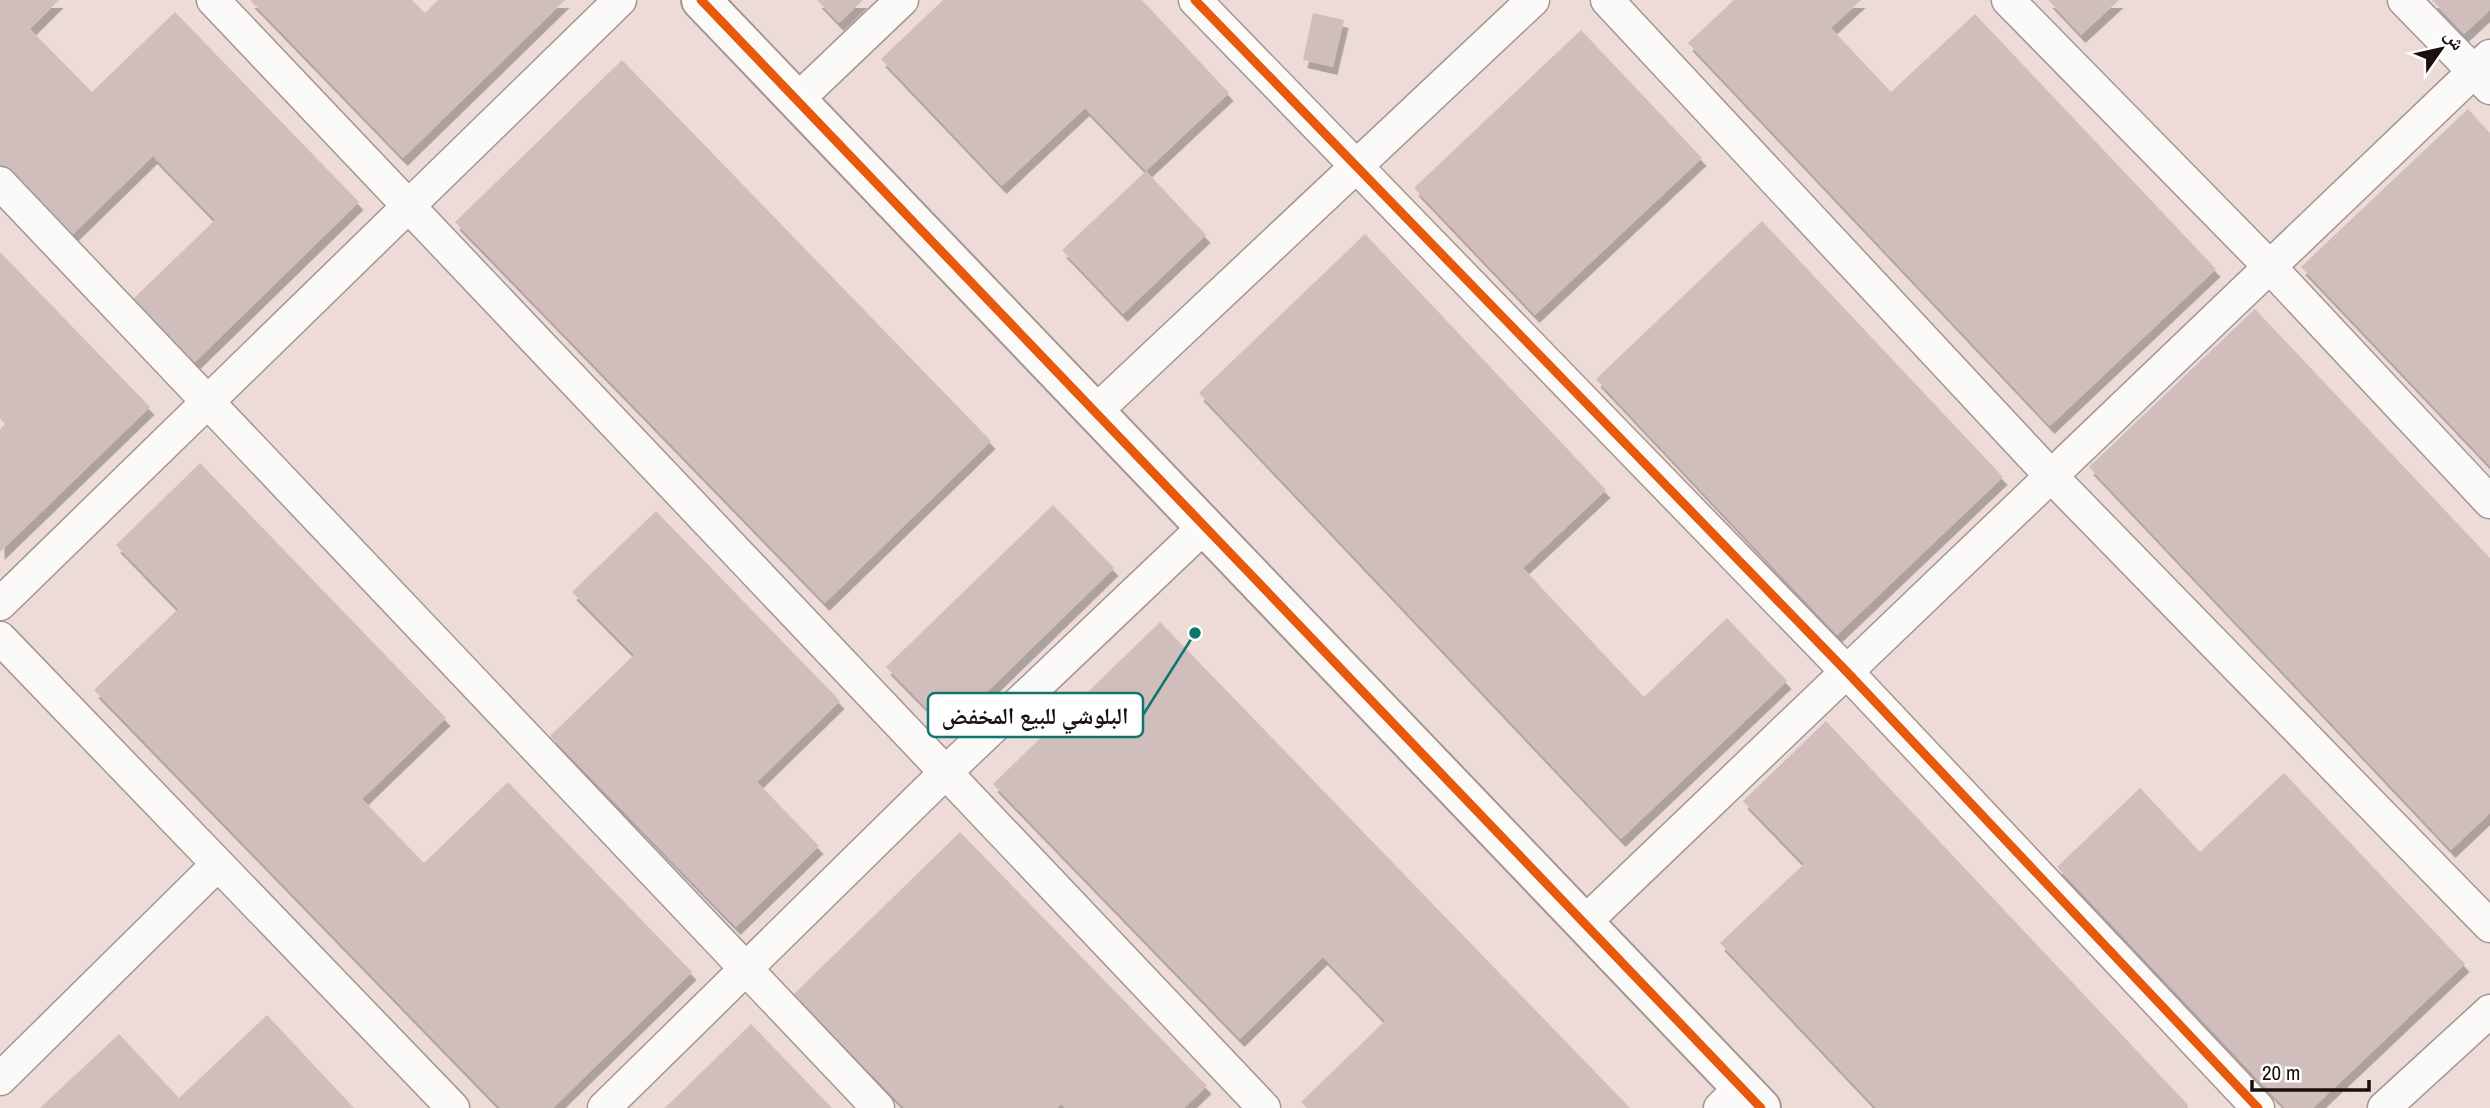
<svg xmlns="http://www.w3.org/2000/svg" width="2490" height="1108" font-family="'Archivo Narrow','Noto Naskh Arabic',sans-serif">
<defs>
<filter id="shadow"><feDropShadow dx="4.5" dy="8" stdDeviation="0" flood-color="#0004"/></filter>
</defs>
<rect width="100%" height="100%" fill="#ecdbd6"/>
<!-- building -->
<path fill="#d0bebd" filter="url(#shadow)" d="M0,0H59L30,29L92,92L175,12L359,202L193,364L131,301L215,220L153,156L70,237L0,165Z
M250,0H412L425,13L438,0H565L403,158Z
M817,0H863L839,23Z
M943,0H1142L1229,93L1146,171L1206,235L1123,314L1062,250L1146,171L1085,108L1002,186L881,59Z
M1734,0H1861L1831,28L1891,92L1975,14L2216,269L2050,426L1688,43Z
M2048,0H2119L2081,35Z
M2432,0H2490V10L2464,34Z
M1313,13L1344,20L1333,67L1303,60Z
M1581,30L1702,158L1535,315L1414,188Z
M622,60L991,441L825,603L455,222Z
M2468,109L2490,133V466L2301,267Z
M1762,221L2003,477L1837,635L1596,379Z
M1365,234L1606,490L1523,568L1644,697L1727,618L1787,681L1621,839L1199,393Z
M0,252L150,407L0,552V429L5,424L0,419Z
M2255,309L2490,558V813L2451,850L2089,467Z
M200,463L446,718L362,799L424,863L508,782L692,972L553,1108H500L94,690L178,609L116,545Z
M1053,505L1114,568L948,730L886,667Z
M656,511L840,701L757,782L819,846L736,927L550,736L634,655L572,592Z
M1160,622L1222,686L1630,1108H1307L1301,1102L1385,1021L1323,957L1240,1039L1055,848L993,784Z
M1826,721L2188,1105L2185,1108H1876L1720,943L1804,864L1743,801Z
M2284,773L2465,964L2313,1108H2285L2057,867L2140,788L2200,852Z
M960,832L1207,1086L1184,1108H1065L1061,1104L1057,1108H904L794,994Z
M267,1015L354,1108H40L119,1034L179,1098Z
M751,1024L832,1108H664L668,1105Z"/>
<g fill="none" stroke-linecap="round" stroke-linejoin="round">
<defs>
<path id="street" d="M213,0L1264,1108
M1195,0L1847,672L2258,1108
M1607,0L2051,476L2490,926
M2008,0L2270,267L2490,502
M2404,0L2490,88
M797,100L902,0
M0,183L878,1108
M1095,412L1533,0
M0,604L620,0
M0,638L453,1108
M1584,923L2490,56
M0,1079L218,864
M604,1108L946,772L1205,526
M1720,1108L1741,1087
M2384,1108L2490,1011"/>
<path id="secondary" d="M701,0L1761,1108"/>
</defs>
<!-- street casing -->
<use href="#street" stroke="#a39692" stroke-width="35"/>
<!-- secondary casing -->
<use href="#secondary" stroke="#a39692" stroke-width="42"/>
<!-- street -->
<use href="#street" stroke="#fcfaf9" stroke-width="32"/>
<!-- secondary -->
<use href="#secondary" stroke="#fcfaf9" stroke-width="38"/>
<defs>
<path id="cycleway" d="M701,0L1761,1108
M1195,0L1847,672L2258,1108"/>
</defs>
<!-- cycleway casing -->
<use href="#cycleway" stroke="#fff" stroke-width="13"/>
<!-- cycleway -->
<use href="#cycleway" stroke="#e8590c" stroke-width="9"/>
</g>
<!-- callouts -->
<path fill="none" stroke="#0f766e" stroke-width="2.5" d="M1195 633L1143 715"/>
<circle fill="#0f766e" stroke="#fff" stroke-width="2.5" cx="1195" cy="633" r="7"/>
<rect fill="#fff" stroke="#0f766e" stroke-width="2.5" x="928" y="693" width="215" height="44" rx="7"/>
<g font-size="23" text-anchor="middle" font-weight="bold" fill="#1a110e">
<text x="1035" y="724">البلوشي للبيع المخفض</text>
</g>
<!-- north arrow -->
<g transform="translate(2441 49) rotate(56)" stroke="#ffffff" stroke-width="5" paint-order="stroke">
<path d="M0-5L12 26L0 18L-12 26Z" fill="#1a110e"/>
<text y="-10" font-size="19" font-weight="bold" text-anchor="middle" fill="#1a110e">ش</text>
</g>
<!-- scale -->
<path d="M2252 1080v10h117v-10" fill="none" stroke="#1a110e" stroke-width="3.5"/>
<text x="2262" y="1080" font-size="21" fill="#1a110e" stroke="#ffffff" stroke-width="5" paint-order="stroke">20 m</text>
</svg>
